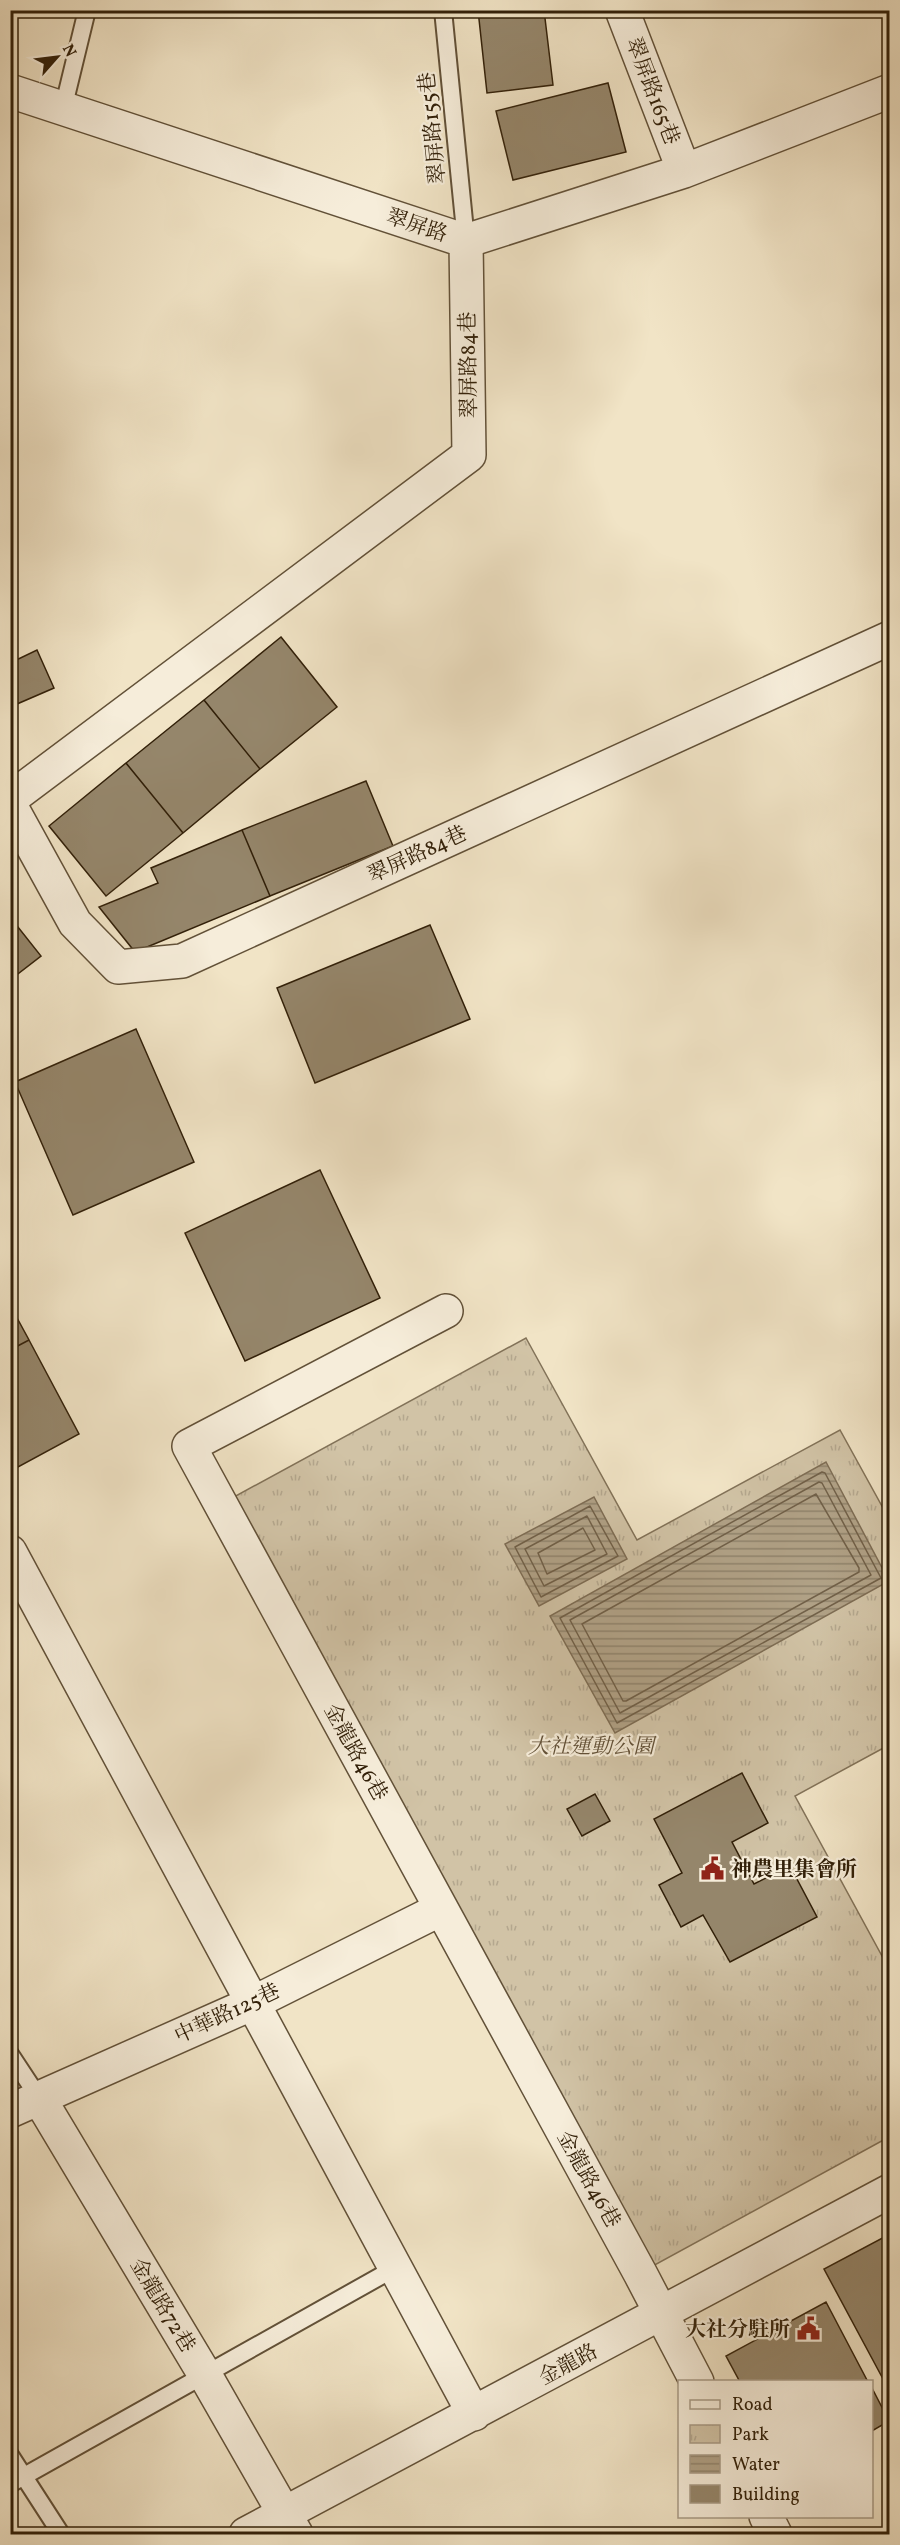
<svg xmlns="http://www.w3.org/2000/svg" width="900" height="2545" font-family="Vollkorn,'Noto Serif TC',serif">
<defs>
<pattern id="park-tufts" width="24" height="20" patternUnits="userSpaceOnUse" patternTransform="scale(1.5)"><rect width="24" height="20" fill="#d1c3a6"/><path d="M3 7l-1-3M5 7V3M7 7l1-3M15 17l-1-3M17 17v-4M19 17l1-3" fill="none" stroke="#b4a78e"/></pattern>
<pattern id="water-rules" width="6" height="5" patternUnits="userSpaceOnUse" patternTransform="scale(1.5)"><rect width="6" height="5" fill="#b0a186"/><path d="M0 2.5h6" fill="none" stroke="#90836c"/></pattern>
</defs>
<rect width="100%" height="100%" fill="#f1e4c6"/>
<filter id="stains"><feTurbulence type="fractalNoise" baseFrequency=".00333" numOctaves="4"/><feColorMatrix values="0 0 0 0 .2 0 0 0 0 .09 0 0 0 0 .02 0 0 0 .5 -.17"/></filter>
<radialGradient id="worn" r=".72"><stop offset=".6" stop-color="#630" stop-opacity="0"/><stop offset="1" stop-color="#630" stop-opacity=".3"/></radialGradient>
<!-- park -->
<path fill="url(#park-tufts)" stroke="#827258" stroke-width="1.5" d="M526,1338L637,1540L840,1430L889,1519V1745L795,1796L889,1969V2137L640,2273L221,1504Z"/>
<!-- water -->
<path fill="url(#water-rules)" stroke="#7e6d54" stroke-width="1.5" d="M826,1462L889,1581L615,1733L550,1616Z
M594,1497L627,1559L539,1606L505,1544Z"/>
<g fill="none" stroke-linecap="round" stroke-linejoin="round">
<!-- shore -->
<path stroke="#716048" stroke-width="1.5" d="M822,1472L825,1473L881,1578L617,1723L560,1618Z
M819,1482L822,1483L871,1575L620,1713L570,1620Z
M816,1494L859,1568V1572L626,1701H623L582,1624Z
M590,1506L618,1556L541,1597L515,1547Z
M587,1516L607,1554L544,1586L525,1549Z
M583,1528L595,1550L547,1574L538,1553Z"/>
</g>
<!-- building -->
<path fill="#95866b" stroke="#322009" stroke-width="1.5" d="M478,10H544L553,85L487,93Z
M608,83L626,152L513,180L496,111Z
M281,637L337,707L260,769L204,700Z
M37,650L54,688L10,707V663Z
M204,700L260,769L183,833L126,763Z
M126,763L183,833L106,896L49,826Z
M366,781L393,846L270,896L242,830Z
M242,830L270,896L135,952L99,907L158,883L151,868Z
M10,917L41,956L10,980Z
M430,925L470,1019L315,1083L277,988Z
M136,1029L194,1162L73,1215L15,1082Z
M320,1170L380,1298L245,1361L185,1233Z
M10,1305L29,1340L10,1350Z
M29,1340L79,1434L18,1467L10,1453V1350Z
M742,1773L768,1823L732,1842L754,1884L790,1866L817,1917L730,1962L703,1915L681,1927L659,1885L682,1873L654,1819Z
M595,1794L610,1821L582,1836L567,1809Z
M890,2234V2392L824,2269Z
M826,2302L868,2382H740L726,2356Z
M872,2388L889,2421L872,2431Z"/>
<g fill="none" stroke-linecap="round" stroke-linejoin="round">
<defs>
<path id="service" d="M443,10L466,241
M63,109L87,10
M10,2054L39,2098
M10,2455L61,2534
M10,2484L395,2268"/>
<path id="minor" d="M622,10L684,171
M10,91L466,241L684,171L890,91
M10,799L469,455L466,241
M10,805L75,923L118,967L182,961L890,638
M446,1311L189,1446L640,2273L697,2382
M10,1552L474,2414
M39,2098L205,2375L296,2534
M10,2111L253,2003L441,1909
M766,2516L775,2534
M246,2534L890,2191"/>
</defs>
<!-- service casing -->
<use href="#service" stroke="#625138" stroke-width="20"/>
<!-- minor casing -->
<use href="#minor" stroke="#625138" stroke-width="36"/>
<!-- service -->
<use href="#service" stroke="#f6edda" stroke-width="16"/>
<!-- minor -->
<use href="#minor" stroke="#f6edda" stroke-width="33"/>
</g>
<!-- icons -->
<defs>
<symbol id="civic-bare" viewBox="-9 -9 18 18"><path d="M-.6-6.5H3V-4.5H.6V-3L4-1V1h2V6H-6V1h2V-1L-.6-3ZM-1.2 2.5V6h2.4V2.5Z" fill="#8f2418" stroke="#f6edda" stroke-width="2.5" paint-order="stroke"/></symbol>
</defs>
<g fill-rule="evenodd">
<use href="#civic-bare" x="696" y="1852" width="33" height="33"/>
<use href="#civic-bare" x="792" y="2312" width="33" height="33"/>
</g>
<g text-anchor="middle" stroke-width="4.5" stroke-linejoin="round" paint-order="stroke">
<!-- street labels -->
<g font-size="21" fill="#322009" stroke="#f6edda">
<text transform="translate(653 91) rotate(69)" y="7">翠屏路165巷</text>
<text transform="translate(432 128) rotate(-96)" y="7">翠屏路155巷</text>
<text transform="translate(417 225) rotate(18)" y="7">翠屏路</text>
<text transform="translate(468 365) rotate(-91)" y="7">翠屏路84巷</text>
<text transform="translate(417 854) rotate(-25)" y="7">翠屏路84巷</text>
<text transform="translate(356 1752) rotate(61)" y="7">金龍路46巷</text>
<text transform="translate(227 2013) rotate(-25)" y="7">中華路125巷</text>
<text transform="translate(589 2179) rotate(61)" y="7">金龍路46巷</text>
<text transform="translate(163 2305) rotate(59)" y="7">金龍路72巷</text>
<text transform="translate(568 2364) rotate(-28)" y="7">金龍路</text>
</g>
<!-- park labels -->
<g font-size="21" font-style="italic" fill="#625138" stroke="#f6edda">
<text x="591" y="1753">大社運動公園</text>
</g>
<!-- poi labels -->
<g font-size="21" font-weight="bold" fill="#322009" stroke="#f6edda" text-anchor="start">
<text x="731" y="1876">神農里集會所</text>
<text x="790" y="2336" text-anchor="end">大社分駐所</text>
</g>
</g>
<!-- margin -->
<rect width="900" height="2545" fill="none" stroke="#f1e4c6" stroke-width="36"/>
<rect x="12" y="12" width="876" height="2521" fill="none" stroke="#322009" stroke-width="3"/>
<rect x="18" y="18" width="864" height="2509" fill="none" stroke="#322009" stroke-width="1.5"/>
<!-- legend -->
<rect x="678" y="2380" width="195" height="138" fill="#f6edda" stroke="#a89b86" stroke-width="1.5"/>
<rect x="690" y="2400" width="30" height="9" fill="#f6edda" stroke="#a89b86" stroke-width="1.5"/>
<text x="732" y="2410" font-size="18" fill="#322009">Road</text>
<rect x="690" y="2425" width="30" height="18" fill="url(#park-tufts)" stroke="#a89b86" stroke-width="1.5"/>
<text x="732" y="2440" font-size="18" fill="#322009">Park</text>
<rect x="690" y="2455" width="30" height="18" fill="url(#water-rules)" stroke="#a89b86" stroke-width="1.5"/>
<text x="732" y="2470" font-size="18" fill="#322009">Water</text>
<rect x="690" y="2485" width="30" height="18" fill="#95866b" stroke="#a89b86" stroke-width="1.5"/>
<text x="732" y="2500" font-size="18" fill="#322009">Building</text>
<!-- north arrow -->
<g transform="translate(57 57) rotate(62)" stroke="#f6edda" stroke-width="4.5" paint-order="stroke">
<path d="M0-4.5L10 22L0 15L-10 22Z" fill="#322009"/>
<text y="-9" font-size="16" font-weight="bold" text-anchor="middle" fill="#322009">N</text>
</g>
<rect width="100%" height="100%" filter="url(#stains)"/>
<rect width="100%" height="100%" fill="url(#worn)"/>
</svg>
